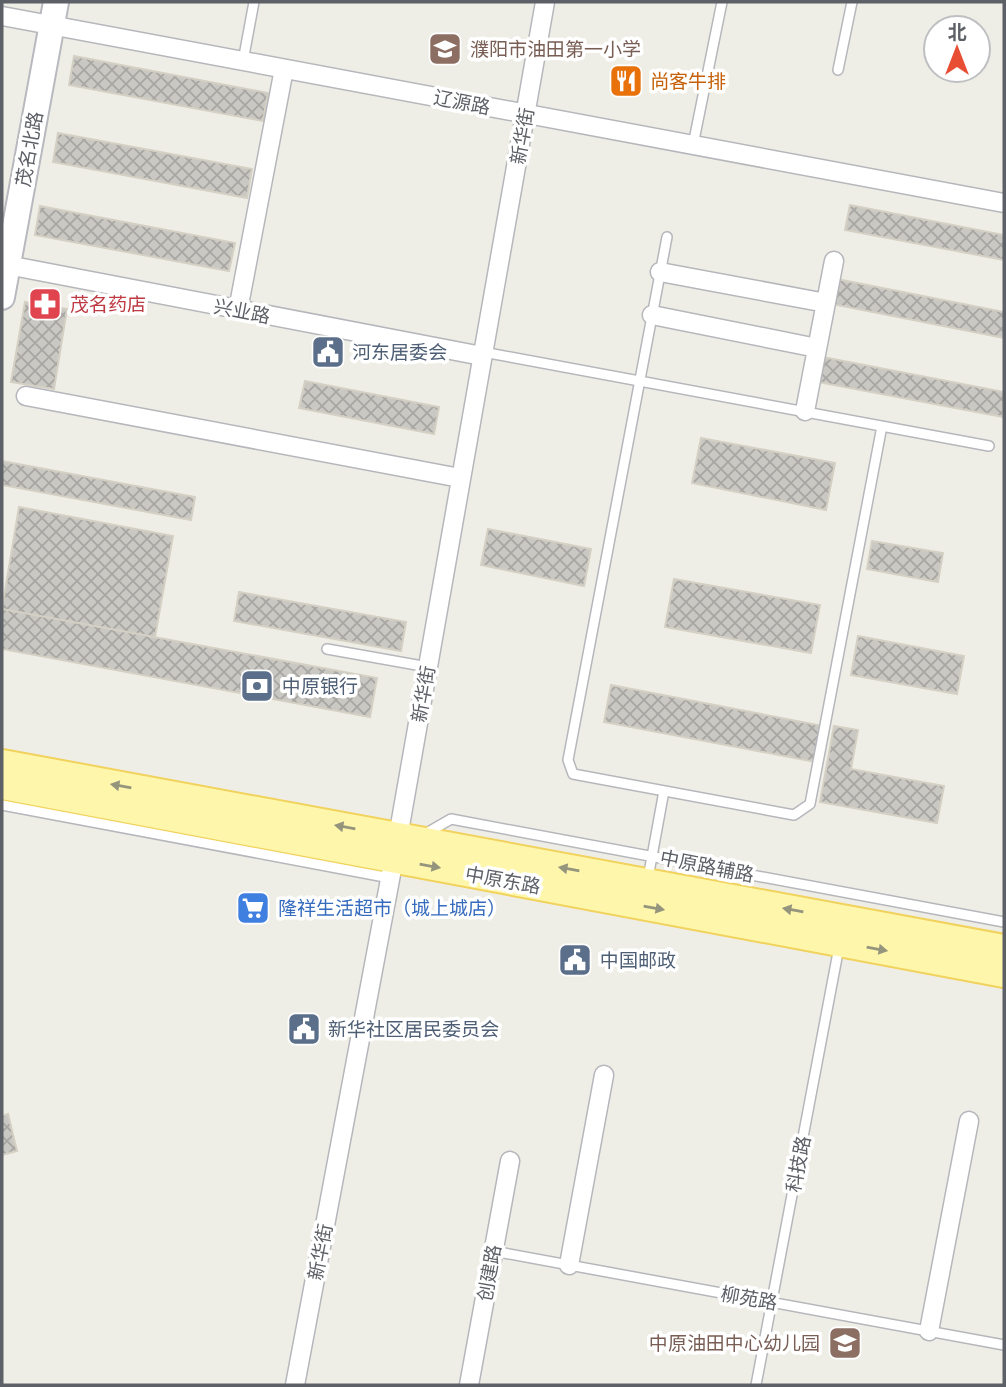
<svg xmlns="http://www.w3.org/2000/svg" width="1006" height="1387" font-family="Quicksand,'Noto Sans SC',sans-serif">
<defs>
<pattern id="building-cross-hatch" width="8" height="8" patternUnits="userSpaceOnUse" patternTransform="scale(1.75)"><rect width="8" height="8" fill="#cac8c3"/><path d="M0 0l8 8M0 8l8-8" fill="none" stroke="#a7a6a2"/></pattern>
</defs>
<rect width="100%" height="100%" fill="#efeee6"/>
<!-- building -->
<path fill="url(#building-cross-hatch)" stroke="#d4d0c4" stroke-width="2" d="M74,56L268,93L263,121L69,85Z
M58,133L252,169L247,198L53,162Z
M850,205L1004,235V260L845,230Z
M40,206L235,243L229,271L35,235Z
M837,279L1004,312V338L832,304Z
M25,302L67,309L54,389L11,382Z
M823,357L1004,392L1003,417L818,382Z
M305,381L439,407L434,434L299,408Z
M701,438L835,463L826,510L692,483Z
M2,461L195,497L191,520L2,485Z
M19,507L173,536L155,637L2,609Z
M488,529L591,549L584,586L481,565Z
M872,541L943,553L938,582L867,569Z
M674,579L820,605L811,653L665,627Z
M239,592L406,622L401,651L234,621Z
M2,609L377,678L370,717L2,649Z
M858,636L964,656L957,694L851,675Z
M611,685L823,726L816,762L604,722Z
M834,726L858,730L851,769L944,786L937,823L820,802Z
M8,1114L17,1151L2,1155V1116Z"/>
<g fill="none" stroke-linecap="round" stroke-linejoin="round">
<defs>
<path id="lane" d="M243,61L254,2
M838,70L852,2
M693,145L722,2
M667,237L568,760L573,774L794,815L810,804L882,426
M483,352L989,446
M327,649L428,667
M2,805L390,878
M425,834L451,819L1004,922
M648,878L664,791
M493,1251L1004,1345
M756,1385L839,947"/>
<path id="street" d="M2,16L1004,203
M2,264L482,356
M660,272L826,303
M238,310L284,69
M652,315L817,348
M26,396L460,478
M805,411L834,261
M569,1265L604,1075
M929,1331L969,1121
M295,1385L398,837L545,2
M469,1385L510,1161"/>
<path id="secondary" d="M2,297L56,2"/>
<path id="primary" d="M2,764L1004,949
M2,785L1004,973"/>
</defs>
<!-- lane casing -->
<use href="#lane" stroke="#b6b7bc" stroke-width="12"/>
<!-- street casing -->
<use href="#street" stroke="#b6b7bc" stroke-width="21"/>
<!-- secondary casing -->
<use href="#secondary" stroke="#b7b9bf" stroke-width="28"/>
<!-- primary casing -->
<use href="#primary" stroke="#f1d25d" stroke-width="32"/>
<!-- lane -->
<use href="#lane" stroke="#fff" stroke-width="9"/>
<!-- street -->
<use href="#street" stroke="#fff" stroke-width="18"/>
<!-- secondary -->
<use href="#secondary" stroke="#fff" stroke-width="24"/>
<!-- primary -->
<use href="#primary" stroke="#fef7ab" stroke-width="28"/>
</g>
<!-- one-way arrows -->
<defs><path id="oneway-solid" d="M-6-.8H1V-3.2L6.5 0L1 3.2V.8H-6Z" transform="scale(1.75)"/></defs>
<g fill="#95957e">
<use href="#oneway-solid" transform="translate(121 786) rotate(-170)"/>
<use href="#oneway-solid" transform="translate(345 827) rotate(-170)"/>
<use href="#oneway-solid" transform="translate(430 866) rotate(10)"/>
<use href="#oneway-solid" transform="translate(569 869) rotate(-170)"/>
<use href="#oneway-solid" transform="translate(654 908) rotate(10)"/>
<use href="#oneway-solid" transform="translate(793 910) rotate(-170)"/>
<use href="#oneway-solid" transform="translate(877 949) rotate(10)"/>
</g>
<!-- icons -->
<defs>
<symbol id="school-square" viewBox="-11 -11 22 22"><rect x="-9" y="-9" width="18" height="18" rx="4" fill="#8d6e63" stroke="#fff"/><path d="M0-5L7-2L0 1L-7-2ZM-4 1L0 2.5L4 1V4Q0 6-4 4Z" fill="#fff"/></symbol>
<symbol id="restaurant-square" viewBox="-11 -11 22 22"><rect x="-9" y="-9" width="18" height="18" rx="4" fill="#e8710a" stroke="#fff"/><path d="M-5-6h1v4h1v-4h1v4h1v-4h1v5L-1.5 .5V6h-2V.5L-5-1ZM5-6V6H3V1.5H1.5Q1.5-4 5-6Z" fill="#fff"/></symbol>
<symbol id="pharmacy-square" viewBox="-11 -11 22 22"><rect x="-9" y="-9" width="18" height="18" rx="4" fill="#e0444e" stroke="#fff"/><path d="M-2-6h4v4h4v4h-4v4h-4v-4h-4v-4h4Z" fill="#fff"/></symbol>
<symbol id="civic-square" viewBox="-11 -11 22 22"><rect x="-9" y="-9" width="18" height="18" rx="4" fill="#5c6f8a" stroke="#fff"/><path d="M-.6-6.5H3V-4.5H.6V-3L4-1V1h2V6H-6V1h2V-1L-.6-3ZM-1.2 2.5V6h2.4V2.5Z" fill="#fff"/></symbol>
<symbol id="bank-square" viewBox="-11 -11 22 22"><rect x="-9" y="-9" width="18" height="18" rx="4" fill="#5c6f8a" stroke="#fff"/><path d="M-6-4H6V4H-6ZM0-2.3a2.3 2.3 0 1 0 0 4.6a2.3 2.3 0 1 0 0-4.6Z" fill="#fff"/></symbol>
<symbol id="supermarket-square" viewBox="-11 -11 22 22"><rect x="-9" y="-9" width="18" height="18" rx="4" fill="#3f7fe0" stroke="#fff"/><path d="M-6-5.5h2.5l.6 2H6L4.5 2H-2.5L-4.4-4H-6ZM-1.5 3.2a1.3 1.3 0 1 0 .1 0ZM3 3.2a1.3 1.3 0 1 0 .1 0Z" fill="#fff"/></symbol>
</defs>
<g fill-rule="evenodd">
<use href="#school-square" x="426" y="30" width="38" height="38"/>
<use href="#restaurant-square" x="607" y="62" width="38" height="38"/>
<use href="#pharmacy-square" x="26" y="285" width="38" height="38"/>
<use href="#civic-square" x="309" y="333" width="38" height="38"/>
<use href="#bank-square" x="238" y="667" width="38" height="38"/>
<use href="#supermarket-square" x="234" y="889" width="38" height="38"/>
<use href="#civic-square" x="556" y="941" width="38" height="38"/>
<use href="#civic-square" x="285" y="1010" width="38" height="38"/>
<use href="#school-square" x="826" y="1324" width="38" height="38"/>
</g>
<g text-anchor="middle" stroke-width="7" stroke-linejoin="round" paint-order="stroke">
<!-- education labels -->
<g font-size="19" fill="#785e54" stroke="#fff" text-anchor="start">
<text x="470" y="56">濮阳市油田第一小学</text>
<text x="820" y="1350" text-anchor="end">中原油田中心幼儿园</text>
</g>
<!-- food labels -->
<g font-size="19" fill="#c56008" stroke="#fff" text-anchor="start">
<text x="650" y="88">尚客牛排</text>
</g>
<!-- street labels -->
<g font-size="19" fill="#5d6066" stroke="#fff">
<text transform="translate(462 102) rotate(11)" y="7">辽源路</text>
<text transform="translate(522 136) rotate(-80)" y="7">新华街</text>
<text transform="translate(29 149) rotate(-80)" y="7">茂名北路</text>
<text transform="translate(242 311) rotate(11)" y="7">兴业路</text>
<text transform="translate(423 694) rotate(-80)" y="7">新华街</text>
<text transform="translate(707 866) rotate(11)" y="7">中原路辅路</text>
<text transform="translate(503 880) rotate(10)" y="7">中原东路</text>
<text transform="translate(798 1164) rotate(-79)" y="7">科技路</text>
<text transform="translate(320 1252) rotate(-79)" y="7">新华街</text>
<text transform="translate(489 1273) rotate(-80)" y="7">创建路</text>
<text transform="translate(749 1298) rotate(10)" y="7">柳苑路</text>
</g>
<!-- health labels -->
<g font-size="19" fill="#be3a42" stroke="#fff" text-anchor="start">
<text x="70" y="311">茂名药店</text>
</g>
<!-- service labels -->
<g font-size="19" fill="#4e5e75" stroke="#fff" text-anchor="start">
<text x="352" y="359">河东居委会</text>
<text x="282" y="693">中原银行</text>
<text x="600" y="967">中国邮政</text>
<text x="328" y="1036">新华社区居民委员会</text>
</g>
<!-- shop labels -->
<g font-size="19" fill="#366cbe" stroke="#fff" text-anchor="start">
<text x="278" y="915">隆祥生活超市（城上城店）</text>
</g>
</g>
<!-- border -->
<rect width="1006" height="1387" fill="none" stroke="#5d6066" stroke-width="7"/>
<!-- north arrow -->
<g transform="translate(957 49)"><circle r="33" fill="#ffffff" stroke="#bebfc2" stroke-width="2"/>
<path d="M0-5L12 26L0 18L-12 26Z" fill="#e84e33"/>
<text y="-10" font-size="19" font-weight="bold" text-anchor="middle" fill="#5d6066">北</text>
</g>
</svg>
